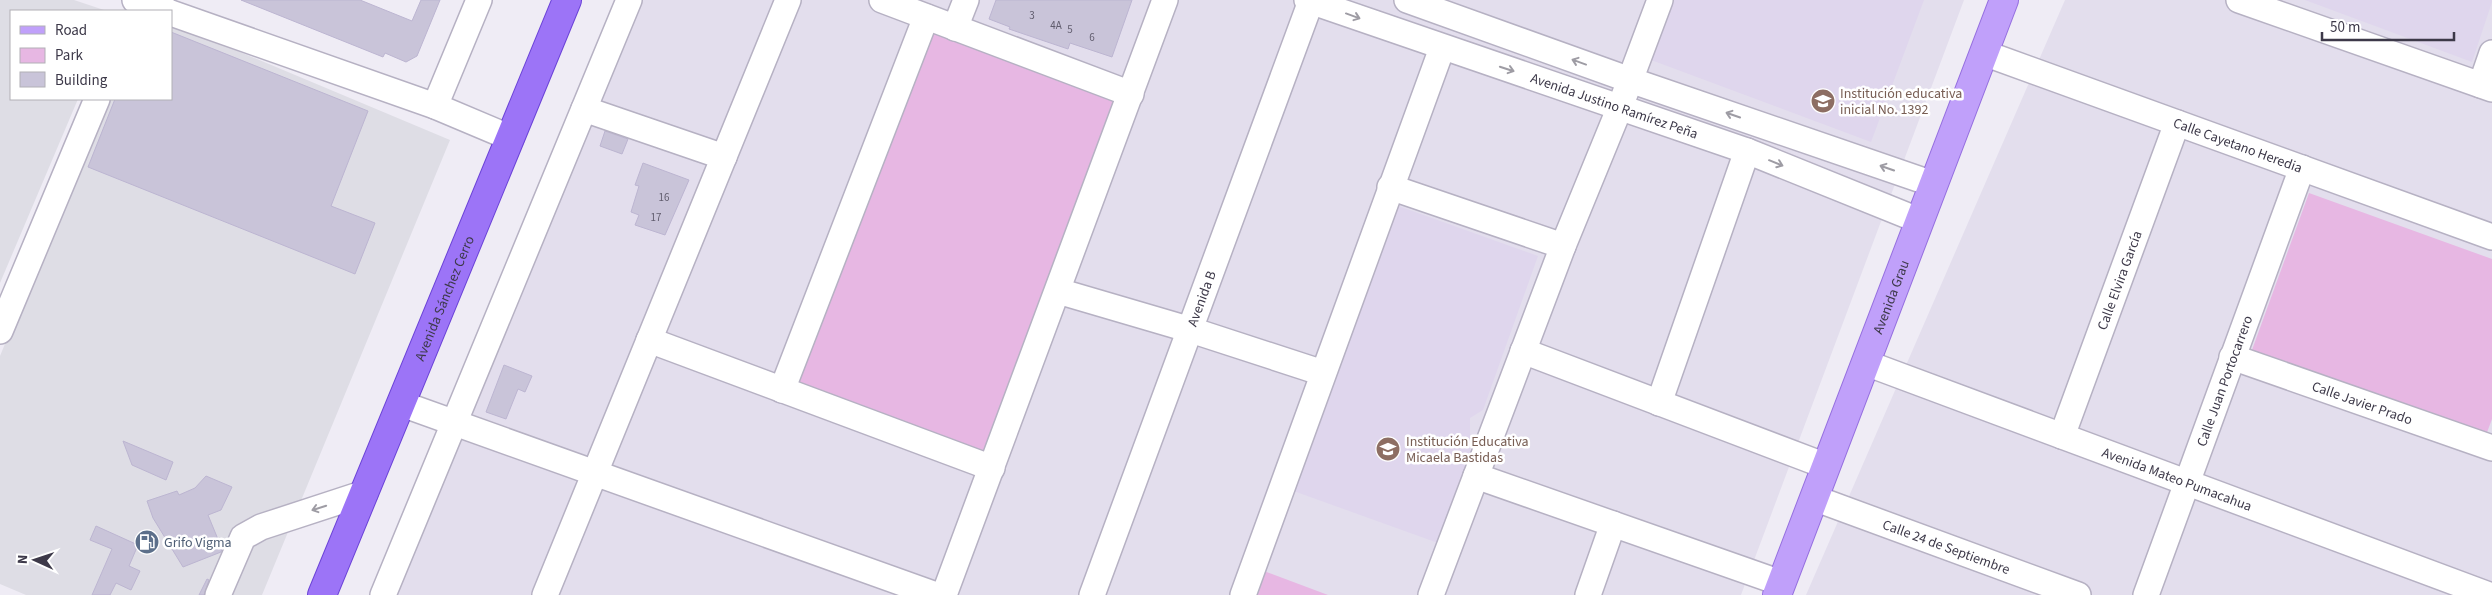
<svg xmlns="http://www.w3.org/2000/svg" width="2492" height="595" font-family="'Source Sans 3',sans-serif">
<rect width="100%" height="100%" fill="#efecf5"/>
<!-- residential -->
<path fill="#e3deed" d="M620,0H1964L1741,595H373Z
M2065,0H2492V595H1806Z"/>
<!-- industrial -->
<path fill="#dedde5" d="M0,0H74L107,11H11V99H78L0,283Z
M171,23L450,140L262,595H26L0,584V356L106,99H171Z"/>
<!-- education -->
<path fill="#dfd6ed" d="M1673,0H1924L1871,142L1651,60Z
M2305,0H2492V2L2472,62Z
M1390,203L1538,256L1483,410L1470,418V452L1438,543L1288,489Z"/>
<!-- green -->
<path fill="#e7b7e3" d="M931,27L1119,98L984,455L796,384Z
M2309,193L2492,259V419L2486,435L2252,350Z
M1261,570L1328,595H1252Z"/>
<!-- building -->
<path fill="#c9c4d9" stroke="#bcb5d1" d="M241,0H360L412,21L421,0H440L417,56L406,62L385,53L383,57Z
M996,0H1132L1112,57L1070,43L1068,49L1009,29L1010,27L989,19Z
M171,32L368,111L331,206L375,223L355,274L88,167L115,99H171Z
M605,131L628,139L622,154L600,146Z
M643,163L689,180L665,235L635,225L639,215L631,212L639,186L635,185Z
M504,365L532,376L525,392L518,389L506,419L486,412Z
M123,441L173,462L166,480L132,465Z
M206,476L232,487L221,510L208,515L222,549L221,552L183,567L153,518L147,501L177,491L179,495L195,488Z
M96,526L138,545L129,566L140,571L131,590L116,583L110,595H92L112,549L90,540Z
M207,579L209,580L204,595H199Z"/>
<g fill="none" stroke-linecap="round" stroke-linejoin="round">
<defs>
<g id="minor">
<path d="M135,0L167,11"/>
<path d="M882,0L1131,94"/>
<path id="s1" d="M1307,0L1747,151L1918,220"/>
<path d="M1407,0L1630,80L1933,184"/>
<path d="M2239,0L2492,89"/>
<path d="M171,13L435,106L511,138"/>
<path d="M955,28L966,0"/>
<path id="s2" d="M1984,53L2492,237"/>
<path d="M2481,85L2492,53"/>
<path d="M435,106L479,0"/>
<path d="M584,109L724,157"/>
<path d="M1390,187L1563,246"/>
<path d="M1058,291L1191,330L1323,373"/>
<path d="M0,331L97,99"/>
<path d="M649,340L992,468"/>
<path d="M1523,351L1826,466"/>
<path id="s3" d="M2232,357L2492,448"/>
<path id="s4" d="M1866,363L2489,595"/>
<path d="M782,390L926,17"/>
<path d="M1659,403L1747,151"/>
<path d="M402,404L936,595"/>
<path id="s5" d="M2062,436L2177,123"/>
<path d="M1476,476L1781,583"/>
<path id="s6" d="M1814,498L2078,595"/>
<path d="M218,595L243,537L261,527L365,493"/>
<path d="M383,595L629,0"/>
<path d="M545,595L788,0"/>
<path d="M944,595L1165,0"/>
<path id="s7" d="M1092,595L1311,1"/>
<path d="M1243,595L1442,48"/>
<path d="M1431,595L1563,246L1620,107L1660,0"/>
<path d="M1588,595L1613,524"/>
<path id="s8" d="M2146,595L2302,168"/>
</g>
<g id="major">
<path id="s9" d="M1777,595L2004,0"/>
</g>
<g id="highway">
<path id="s10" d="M322,595L567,0"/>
</g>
</defs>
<!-- minor casing -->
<use href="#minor" stroke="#b6b1c3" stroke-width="28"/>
<!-- major casing -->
<use href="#major" stroke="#956fdf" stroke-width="30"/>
<!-- highway casing -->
<use href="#highway" stroke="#6b43d7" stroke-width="30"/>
<!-- minor -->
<use href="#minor" stroke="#fff" stroke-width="25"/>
<!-- major -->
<use href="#major" stroke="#c0a0fa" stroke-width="28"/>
<!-- highway -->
<use href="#highway" stroke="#9c74f7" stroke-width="28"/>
</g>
<!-- one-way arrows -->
<defs><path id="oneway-shaft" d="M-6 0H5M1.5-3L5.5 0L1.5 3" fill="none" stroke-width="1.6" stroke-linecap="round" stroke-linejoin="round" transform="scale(1.25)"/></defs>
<g stroke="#9e9ca4">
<use href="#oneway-shaft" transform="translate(1353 16) rotate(20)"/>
<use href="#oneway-shaft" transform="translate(1579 62) rotate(-160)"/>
<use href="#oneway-shaft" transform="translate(1507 69) rotate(18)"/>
<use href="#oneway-shaft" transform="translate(1733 115) rotate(-161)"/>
<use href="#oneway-shaft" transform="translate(1776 163) rotate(22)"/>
<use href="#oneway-shaft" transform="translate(1887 168) rotate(-161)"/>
<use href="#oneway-shaft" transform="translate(319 508) rotate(162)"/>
</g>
<!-- icons -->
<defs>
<symbol id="school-disc" viewBox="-11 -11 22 22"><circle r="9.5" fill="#8d6e63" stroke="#fff"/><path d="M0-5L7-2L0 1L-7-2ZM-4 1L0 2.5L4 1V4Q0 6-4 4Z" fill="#fff"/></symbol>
<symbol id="fuel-disc" viewBox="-11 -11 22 22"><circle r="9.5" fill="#5c6f8a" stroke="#fff"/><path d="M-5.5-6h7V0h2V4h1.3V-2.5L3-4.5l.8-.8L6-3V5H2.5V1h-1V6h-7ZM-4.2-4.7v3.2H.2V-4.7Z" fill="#fff"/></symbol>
</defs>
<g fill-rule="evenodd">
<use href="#school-disc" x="1809" y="87" width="28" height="28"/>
<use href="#school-disc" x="1374" y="435" width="28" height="28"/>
<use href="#fuel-disc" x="133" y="528" width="28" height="28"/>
</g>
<g text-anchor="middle" stroke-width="5" stroke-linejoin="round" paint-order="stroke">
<!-- number labels -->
<g font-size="11" fill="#605c6d">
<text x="1032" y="19">3</text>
<text x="1056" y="29">4A</text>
<text x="1070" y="33">5</text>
<text x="1092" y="41">6</text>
<text x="664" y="201">16</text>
<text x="656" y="221">17</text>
</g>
<!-- education labels -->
<g font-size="14" fill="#785e54" stroke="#fff" text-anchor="start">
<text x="1840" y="98">Institución educativa<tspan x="1840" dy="16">inicial No. 1392</tspan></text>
<text x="1406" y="446">Institución Educativa<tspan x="1406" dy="16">Micaela Bastidas</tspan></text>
</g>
<!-- street labels -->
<g font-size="14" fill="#3d3949" stroke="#fff">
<text dy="5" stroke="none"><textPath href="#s1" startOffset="325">Avenida Justino Ramírez Peña</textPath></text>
<text dy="5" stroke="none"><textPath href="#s2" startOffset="270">Calle Cayetano Heredia</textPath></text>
<text dy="5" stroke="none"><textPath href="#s5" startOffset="166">Calle Elvira García</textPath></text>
<text dy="5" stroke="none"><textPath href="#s9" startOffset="319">Avenida Grau</textPath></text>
<text dy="5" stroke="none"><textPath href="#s10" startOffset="321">Avenida Sánchez Cerro</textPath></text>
<text dy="5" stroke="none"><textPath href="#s7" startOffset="316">Avenida B</textPath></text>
<text dy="5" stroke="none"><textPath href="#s8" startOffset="228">Calle Juan Portocarrero</textPath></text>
<text dy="5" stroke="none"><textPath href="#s3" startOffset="138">Calle Javier Prado</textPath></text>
<text dy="5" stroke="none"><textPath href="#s4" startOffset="332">Avenida Mateo Pumacahua</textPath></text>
<text dy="5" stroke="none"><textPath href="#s6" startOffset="141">Calle 24 de Septiembre</textPath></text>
</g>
<!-- service labels -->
<g font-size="14" fill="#4e5e75" stroke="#fff" text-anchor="start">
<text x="164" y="547">Grifo Vigma</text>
</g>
</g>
<!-- legend -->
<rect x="10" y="10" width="162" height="90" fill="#ffffff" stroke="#b1b0b6"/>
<rect x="20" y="26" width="25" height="8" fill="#c0a0fa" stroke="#b1b0b6"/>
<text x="55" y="35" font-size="15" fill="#3d3949">Road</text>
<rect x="20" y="48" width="25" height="15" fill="#e7b7e3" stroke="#b1b0b6"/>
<text x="55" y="60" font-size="15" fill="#3d3949">Park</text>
<rect x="20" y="72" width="25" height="15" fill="#c9c4d9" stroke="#b1b0b6"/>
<text x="55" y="85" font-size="15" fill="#3d3949">Building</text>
<!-- north arrow -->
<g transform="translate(35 560) rotate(273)" stroke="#ffffff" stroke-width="4" paint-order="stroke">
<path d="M0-4L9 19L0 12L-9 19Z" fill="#3d3949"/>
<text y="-8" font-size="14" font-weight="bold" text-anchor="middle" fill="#3d3949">N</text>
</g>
<!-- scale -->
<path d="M2322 32v8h132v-8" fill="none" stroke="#3d3949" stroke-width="2.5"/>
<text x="2330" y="32" font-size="15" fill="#3d3949" stroke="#ffffff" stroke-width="4" paint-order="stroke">50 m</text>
</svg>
